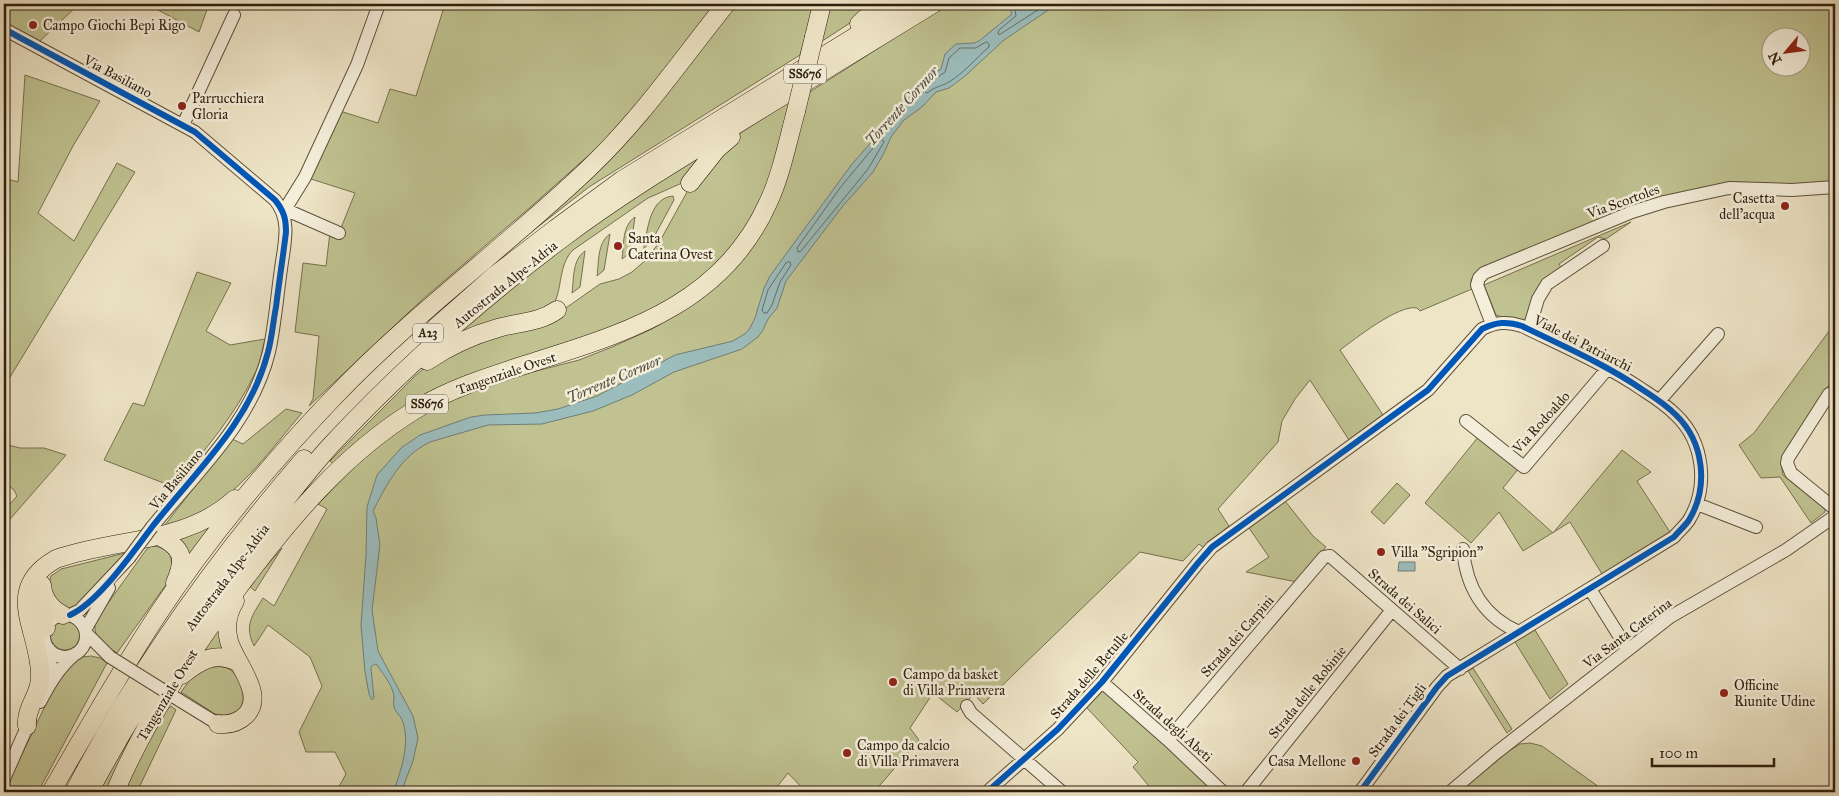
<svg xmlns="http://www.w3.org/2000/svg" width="1839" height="796" font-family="'IM FELL Great Primer',serif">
<rect width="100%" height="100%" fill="#eee5c7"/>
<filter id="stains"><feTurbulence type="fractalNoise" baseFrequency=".004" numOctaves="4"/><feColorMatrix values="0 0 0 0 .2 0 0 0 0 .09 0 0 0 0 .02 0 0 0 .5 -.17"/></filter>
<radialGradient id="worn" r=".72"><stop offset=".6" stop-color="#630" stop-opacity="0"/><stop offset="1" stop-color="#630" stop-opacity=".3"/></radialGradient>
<!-- green -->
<path fill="#c0c291" stroke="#77704e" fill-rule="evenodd" d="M4,4H79L40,41L4,22Z
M147,4H209L199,32Z
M445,4H715L660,77L598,147L535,203L424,298L309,406L313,399L319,336L295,332L303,263L326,266L331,224L341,228L355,193L308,178L340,111L378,123L390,89L416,96Z
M731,4H814L800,55L589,187L471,279L581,181Z
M825,4H874L847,25L816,45Z
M948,4H1835V182L1785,184L1733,182L1689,191L1477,271L1471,280L1472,289L1420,311L1417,308C1399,304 1355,339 1340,350L1383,415L1349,440L1310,380L1295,399L1282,421L1278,442L1218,509L1229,526L1204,548L1199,544L1183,561L1140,552L983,704L974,694L957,712L933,693L910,728L919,740L874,792H806L788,773L773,792H336L346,774L335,752H306L299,732L322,686L310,657L268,625L254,646C244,625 252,616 263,598L274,606L327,509L318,504L369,452L432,408L494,382L579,360L612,347L652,329L683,311L712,289L736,264L805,95ZM1772,38H1802V68H1772Z
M25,75L100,101L73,146L38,213L74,241L117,163L135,172L4,387V178L18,182Z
M789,102L775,162L761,199L742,233L717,265L680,295L617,328L489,371L333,464L330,461L414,377L424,368L448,352L553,317L600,284L619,279L632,272L647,259L660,241L692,183L736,136Z
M705,153L682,183L648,198L573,250C558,265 563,288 553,306L462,336L459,332L547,259L612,212Z
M673,196L674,200L655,235L644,249V246C648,228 650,198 673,196Z
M635,217L630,251L627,255L622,259C624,244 622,226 635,217Z
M1631,222L1606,239L1598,237L1559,264L1562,269L1527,322C1515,316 1504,319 1496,315L1484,285Z
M610,234L604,270L597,276C599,262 597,243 610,234Z
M585,251L580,287L572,293C574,279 572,260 585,251Z
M197,272L231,283L206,331L230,345L265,339C262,349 261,360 257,369C237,413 205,450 174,487L104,460L133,403L144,406Z
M1835,323V378L1822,394L1784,456L1781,464L1783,475L1825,509V512L1811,523L1780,477L1761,478L1739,445L1754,433Z
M286,409L302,413C271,449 243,490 201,513C188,520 174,524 161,530L232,439L243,444Z
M1479,436L1519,468L1503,488L1553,533L1622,450L1651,472L1637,481L1670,532L1602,574L1570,522L1523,551L1499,512L1471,543L1425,503Z
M4,444L20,448H44L66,455L4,526V511L17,496L14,490L4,482Z
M1397,483L1410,495L1384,524L1371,512Z
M1285,501L1313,536L1326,547L1297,582L1246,572L1269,557L1249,528Z
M214,524L186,560L171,537Z
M151,546C173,547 174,562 170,579L117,653C104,645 91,637 96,620L146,550Z
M282,548L255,591L249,586Z
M129,552C116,566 88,607 70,609C64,609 59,605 55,602L49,582L51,576L61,569Z
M50 635a15 15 0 1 1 30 0a15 15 0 1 1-30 0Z
M220,625L226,652L196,656Z
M1535,630L1568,684L1550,699L1515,642Z
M91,656L100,658L107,663L38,792H4L58,679L75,660L83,657Z
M213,665C218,666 224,665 228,668C238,674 246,693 242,704C240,711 234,714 228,716L215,714L181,692L192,677Z
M1473,668L1512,729L1507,733L1468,671Z
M1104,690L1199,775L1215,792H1154L1133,767L1138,762L1086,707Z
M154,694L108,792H98Z
M171,706L176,710L137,792H123L163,713Z
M1530,743L1542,746L1606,792H1459L1509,751L1520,744Z"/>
<!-- water -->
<path fill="#9cbdbd" stroke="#707e76" d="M1008,4H1057L1004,40L965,76L949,88L936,92L922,107L904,120L891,137L884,153L873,172L842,207L786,281L777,308L768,319L763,330L758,337L742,349L674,372L632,395L593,411L542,424L488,425L430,442C401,456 387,484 373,511L376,518L380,545L372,610L378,651L413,716L418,738L413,761L401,792H393C401,772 411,741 402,720C400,715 395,712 394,707C393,703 394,699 394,696C392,684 383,674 377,665L375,664L371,667V669L374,698L372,700L369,694L365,672L361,625L366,555L367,507L377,475L401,448L420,435L471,417L485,415L535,413L558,409L597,396L675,355L733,341L746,333L750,328L755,318L764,288L770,276L852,164L883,129L893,115L929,77L941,69L945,54L956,44L974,43L979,41L1012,14Z
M1399,562H1415V571H1398Z"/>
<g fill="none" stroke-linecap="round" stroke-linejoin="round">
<!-- shore -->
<path stroke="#656e64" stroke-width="1" d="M1014,4L1016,16L999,30L998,33L999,35L1047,4
M987,42L989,44V47C976,58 964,73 949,82C942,86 934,87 927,93L925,92V89L932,81L945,72L949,58L960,48H975Z
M880,140H883L884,142L868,169L801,251L798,252L797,248L840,188Z
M787,262H790L791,265L780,282L772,305L767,313H764L762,310L768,290Z"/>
<defs>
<path id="minor" d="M4,29L195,132L275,200C292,220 284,245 281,269C277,296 275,325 269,352C252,422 196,473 152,527
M183,125L234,15
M284,211L305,177L357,65L379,4
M284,211L291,212L339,233
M1492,324L1477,285L1479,278L1484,273L1632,212L1664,202L1729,188L1792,190L1835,187
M1529,329L1538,299L1547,284L1603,246
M1835,391L1829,394L1788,458L1787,463L1791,473L1835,509
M1659,401L1718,334
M1466,421L1524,467L1608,368
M1697,504L1756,527
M1463,549C1466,587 1484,617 1519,632
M1590,589L1628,650
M70,615L80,610L129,558
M44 636a21 21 0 1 1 42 0a21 21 0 1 1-42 0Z
M85,630L109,588
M86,633L110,657
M49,649L51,667L50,684
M1102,682L1168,740L1223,792
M179,700L218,724
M40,702C49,685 59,667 75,654
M967,706L971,713L1062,792
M1168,740L1324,557L1330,556L1460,669
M4,779L30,720
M987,792L1058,729L1102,682L1198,563L1212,547L1428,390L1482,329C1496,322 1507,321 1522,326C1563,346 1605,364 1643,390C1654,397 1666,405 1676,415C1704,442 1709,487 1689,520C1685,526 1679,531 1674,537L1447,676L1437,687L1360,792
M1246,792L1392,610
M1450,792L1496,753L1670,617L1786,550L1835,516"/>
<path id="highway" d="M859,24L881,4
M814,37L822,4
M690,183L717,149L731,137
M435,328L494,276L555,229L622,180L908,4
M427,361C449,346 473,335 498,328C518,322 539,323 557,310
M159,536C183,548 186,558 175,583
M42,585C43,599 51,609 63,615
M33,587V597L46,628
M182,675C199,661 215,651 237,662
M218,724C228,725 238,723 246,715C266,694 235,663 229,641C225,626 227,614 235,601
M27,726C25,708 40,695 40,678C42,632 0,591 56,559C115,538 186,544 235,499
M51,792C85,733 119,674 156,617C208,538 269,465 334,397C413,314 506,247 588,169C641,119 681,60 726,4
M74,792C136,672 215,562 304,459
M89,792C141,695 202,604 271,518C291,493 310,468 331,445C402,369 481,299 564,237C617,197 675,162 732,127C799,86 866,45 933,4
M115,792C146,719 190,652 238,588C288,521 343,454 415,410C454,386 500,373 543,359C636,330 725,299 768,203C781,176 788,140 796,111"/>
</defs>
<!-- minor casing -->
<use href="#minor" stroke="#5e503b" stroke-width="14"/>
<!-- highway casing -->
<use href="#highway" stroke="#2e1f0c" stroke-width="19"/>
<!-- minor -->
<use href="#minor" stroke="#f4eedb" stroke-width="12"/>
<!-- highway -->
<use href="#highway" stroke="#eee5c7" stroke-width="18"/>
<defs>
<path id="minor-bridge" d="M129,558L152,527
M110,657L179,700"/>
<path id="highway-bridge" d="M796,111L814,37"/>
</defs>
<!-- minor-bridge casing -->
<use href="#minor-bridge" stroke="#5e503b" stroke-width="14" stroke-linecap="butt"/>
<!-- highway-bridge casing -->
<use href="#highway-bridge" stroke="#2e1f0c" stroke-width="19" stroke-linecap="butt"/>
<!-- minor-bridge -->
<use href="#minor-bridge" stroke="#f4eedb" stroke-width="12"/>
<!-- highway-bridge -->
<use href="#highway-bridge" stroke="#eee5c7" stroke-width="18"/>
<defs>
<path id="cycleway" d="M4,29L195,132L275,200C284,211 286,219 286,232C283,257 279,282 276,307C273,322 272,338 268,352C250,423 195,472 152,527C133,552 98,603 70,615
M987,792L1058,729L1102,682L1198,563L1212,547L1428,390L1482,329C1496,322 1507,321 1522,326C1563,346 1605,364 1643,390C1654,397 1666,405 1676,415C1704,442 1709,487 1689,520C1685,526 1679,531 1674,537L1447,676L1437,687L1360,792"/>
</defs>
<!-- cycleway casing -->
<use href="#cycleway" stroke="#f4eedb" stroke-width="9"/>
<!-- cycleway -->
<use href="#cycleway" stroke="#0057b8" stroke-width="6"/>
</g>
<!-- markers -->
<g fill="#8f2418" stroke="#f4eedb" stroke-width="2">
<circle cx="33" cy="25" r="5"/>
<circle cx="182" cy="106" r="5"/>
<circle cx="1785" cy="206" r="5"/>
<circle cx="618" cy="246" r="5"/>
<circle cx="1381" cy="552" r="5"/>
<circle cx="893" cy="682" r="5"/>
<circle cx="1724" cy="693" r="5"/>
<circle cx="847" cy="753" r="5"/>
<circle cx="1356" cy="761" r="5"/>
</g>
<g text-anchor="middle" stroke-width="5" stroke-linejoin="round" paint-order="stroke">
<!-- shield labels -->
<g fill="#f4eedb" stroke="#695d4a" stroke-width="1">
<rect x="784" y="64.5" width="42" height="19" rx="4"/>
<rect x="413" y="323.5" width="30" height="19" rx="4"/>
<rect x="406" y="394.5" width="42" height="19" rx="4"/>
</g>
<g font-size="12" font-weight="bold" fill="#2e1f0c">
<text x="805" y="78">SS676</text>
<text x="428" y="337">A23</text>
<text x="427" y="408">SS676</text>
</g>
<!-- poi labels -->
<g font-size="14" fill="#2e1f0c" stroke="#f4eedb" text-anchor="start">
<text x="43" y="30">Campo Giochi Bepi Rigo</text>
<text x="192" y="103">Parrucchiera<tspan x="192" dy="16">Gloria</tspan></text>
<text x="1775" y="203" text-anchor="end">Casetta<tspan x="1775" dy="16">dell'acqua</tspan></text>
<text x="628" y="243">Santa<tspan x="628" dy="16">Caterina Ovest</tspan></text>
<text x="1391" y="557">Villa "Sgripion"</text>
<text x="903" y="679">Campo da basket<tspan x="903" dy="16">di Villa Primavera</tspan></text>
<text x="1734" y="690">Officine<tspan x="1734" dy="16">Riunite Udine</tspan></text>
<text x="857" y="750">Campo da calcio<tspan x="857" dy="16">di Villa Primavera</tspan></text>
<text x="1346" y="766" text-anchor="end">Casa Mellone</text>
</g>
<!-- street labels -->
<g font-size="14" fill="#2e1f0c" stroke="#f4eedb">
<text transform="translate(118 76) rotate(28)" y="5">Via Basiliano</text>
<text transform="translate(1623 201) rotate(-20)" y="5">Via Scortoles</text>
<text transform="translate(505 284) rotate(-39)" y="5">Autostrada Alpe-Adria</text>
<text transform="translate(1583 343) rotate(27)" y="5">Viale dei Patriarchi</text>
<text transform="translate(506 373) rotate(-19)" y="5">Tangenziale Ovest</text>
<text transform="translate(1541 422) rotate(-48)" y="5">Via Rodoaldo</text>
<text transform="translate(176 479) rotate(-50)" y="5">Via Basiliano</text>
<text transform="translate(227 577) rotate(-53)" y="5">Autostrada Alpe-Adria</text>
<text transform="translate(1405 601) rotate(41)" y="5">Strada dei Salici</text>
<text transform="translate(1627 633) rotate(-37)" y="5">Via Santa Caterina</text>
<text transform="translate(1237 636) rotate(-49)" y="5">Strada dei Carpini</text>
<text transform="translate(1089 675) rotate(-49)" y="5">Strada delle Betulle</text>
<text transform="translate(1307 692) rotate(-51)" y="5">Strada delle Robinie</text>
<text transform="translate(167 695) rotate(-59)" y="5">Tangenziale Ovest</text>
<text transform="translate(1397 720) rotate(-54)" y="5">Strada dei Tigli</text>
<text transform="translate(1173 725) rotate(42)" y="5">Strada degli Abeti</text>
</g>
<!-- water labels -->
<g font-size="15" font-style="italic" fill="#4f4e41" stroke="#f4eedb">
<text transform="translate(902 106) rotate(-48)" y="5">Torrente Cormor</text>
<text transform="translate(614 379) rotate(-23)" y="5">Torrente Cormor</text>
</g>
</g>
<!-- margin -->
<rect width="1839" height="796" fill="none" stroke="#eee5c7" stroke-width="20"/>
<rect x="5" y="5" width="1829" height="786" fill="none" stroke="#2e1f0c" stroke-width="2.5"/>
<rect x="10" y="10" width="1819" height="776" fill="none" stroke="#2e1f0c"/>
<!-- north arrow -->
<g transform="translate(1786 52) rotate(241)"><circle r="24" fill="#f4eedb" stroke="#a59b88"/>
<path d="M0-4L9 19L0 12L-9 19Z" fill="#8f2418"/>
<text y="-8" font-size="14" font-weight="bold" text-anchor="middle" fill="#2e1f0c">N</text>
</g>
<!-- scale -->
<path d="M1652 758v8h122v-8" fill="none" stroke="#2e1f0c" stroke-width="2.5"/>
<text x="1659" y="758" font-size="15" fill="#2e1f0c" stroke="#f4eedb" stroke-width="4" paint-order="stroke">100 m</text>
<rect width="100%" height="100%" filter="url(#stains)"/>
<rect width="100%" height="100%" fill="url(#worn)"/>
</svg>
